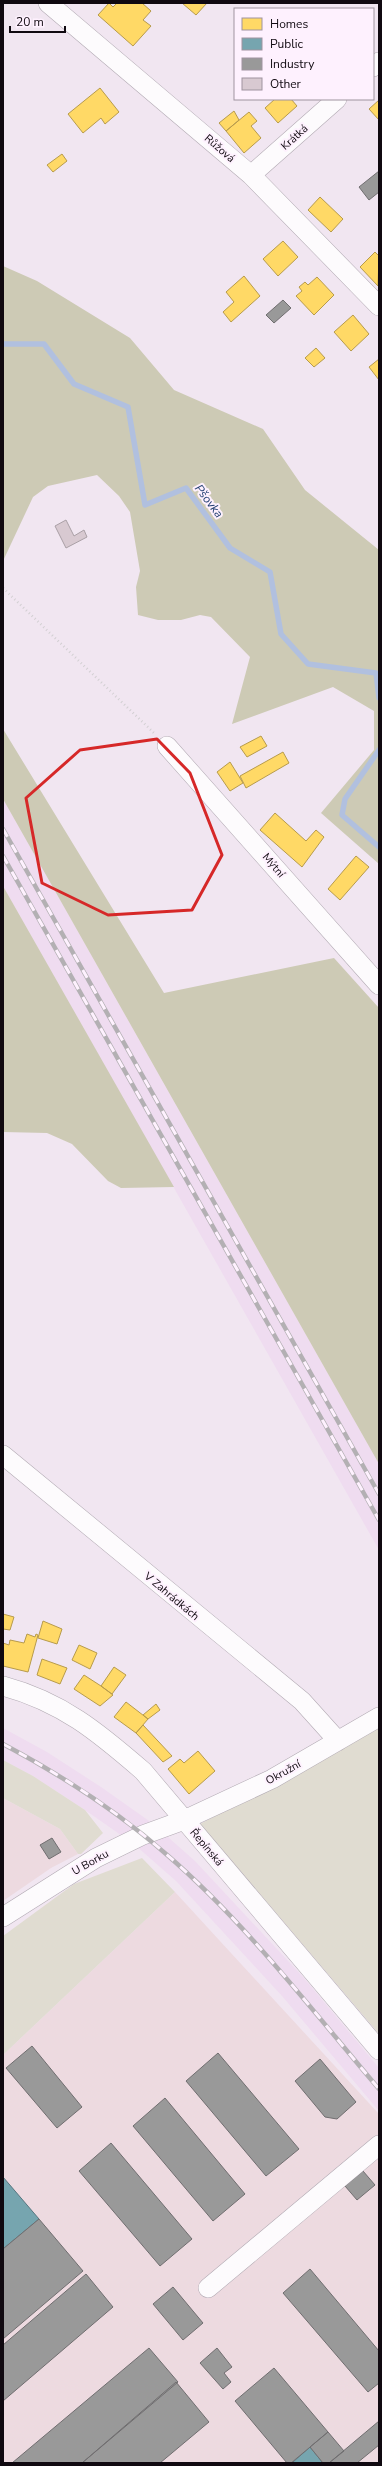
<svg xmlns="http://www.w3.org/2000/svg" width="382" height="2466" font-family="'Nunito Sans',sans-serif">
<rect width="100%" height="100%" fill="#f1e6f1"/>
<!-- industrial -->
<path fill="#eddae0" d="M3,1798L60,1829L78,1854L51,1868L3,1901Z
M175,1892L379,2114V2463H3V2055Z"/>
<!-- built -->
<path fill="#efdcf0" d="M3,799L379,1464V1550L3,886Z
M3,1728L47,1752L101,1787L152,1823L195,1861L303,1977L379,2068V2111L282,1996L176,1881L135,1845L85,1810L33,1776L3,1760Z"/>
<!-- green -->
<path fill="#e0dcd1" d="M379,1728V2034L200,1824Z
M3,1760L33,1776L85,1810L103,1833L81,1854H78L60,1829L3,1798Z
M142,1858L175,1892L3,2055V1936L74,1884Z"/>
<!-- forest -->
<path fill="#cdcab5" d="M3,266L37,281L130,338L174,390L263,429L305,490L379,550V864L321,813L374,750V711L333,687L232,724L250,657L211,617L200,615L181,620H158L138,615L136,587L140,571L130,512L119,496L97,475L48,486L33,497L3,561Z
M3,729L164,993L334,958L379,1008V1464L3,799Z
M3,886L174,1187L121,1188L108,1181L72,1144L47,1133L3,1132Z"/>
<!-- homes -->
<path fill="#ffd966" stroke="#b79b4c" d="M109,3L113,7L117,3H142L151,11L143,20L151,26L133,46L98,15Z
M182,3H207L196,15Z
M100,88L119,112L105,124L101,118L83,133L68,114Z
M275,99H291L297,106L278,123L265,108Z
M379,100V120L369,109Z
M234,111L239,120L226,131L219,123Z
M249,112L257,121L251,126L261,138L244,153L226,131Z
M62,154L67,161L53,172L47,165Z
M320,197L343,219L331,232L308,210Z
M283,241L298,257L278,276L263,259Z
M375,252L379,256L378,286L360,267Z
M244,276L260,296L231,322L223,312L234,302L226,292Z
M317,277L334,295L314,315L296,296L302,291L299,287L305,282L308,285Z
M353,315L369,334L351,351L334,332Z
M316,348L325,358L314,367L305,358Z
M379,359V380L369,367Z
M261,736L267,746L247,757L240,747Z
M283,752L289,763L246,788L240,776Z
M230,762L243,783L230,791L217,772Z
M275,813L306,841L316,830L324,837L302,867L260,830Z
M356,856L369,867L340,900L328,889Z
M3,1614L14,1617L10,1630L3,1629Z
M43,1621L62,1629L57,1644L38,1638Z
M27,1634L35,1637L36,1634L38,1635L28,1672L3,1666V1643L9,1645L10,1640L24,1643Z
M79,1645L97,1653L90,1669L72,1660Z
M42,1659L67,1668L60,1684L37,1675Z
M114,1667L126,1675L112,1694L101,1686Z
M84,1675L101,1686L113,1695L100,1706L74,1689Z
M126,1702L148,1719L136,1733L114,1717Z
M156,1704L160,1710L148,1719L143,1715Z
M143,1725L172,1756L163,1762L136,1733Z
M198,1751L215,1771L189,1794L168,1769L180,1759L184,1763Z"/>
<!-- public -->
<path fill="#76a5af" stroke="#57767f" d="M3,2177L39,2219L3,2249Z
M310,2447L323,2463H293V2462Z"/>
<!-- industry -->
<path fill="#999" stroke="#706e70" d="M379,171V192L369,200L359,187Z
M283,300L291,308L274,323L266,315Z
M52,1838L61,1852L49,1859L40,1845Z
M32,2046L82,2107L57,2128L6,2068Z
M218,2053L299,2149L266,2176L186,2081Z
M320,2059L356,2102L337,2119L325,2117L295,2081Z
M165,2098L245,2194L213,2221L133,2126Z
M111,2143L192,2239L160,2266L79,2171Z
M363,2171L375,2185L357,2200L345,2186Z
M39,2219L83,2271L3,2339V2249Z
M310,2269L379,2351V2383L368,2392L283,2293Z
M86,2274L113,2307L3,2401V2345Z
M173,2287L203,2323L183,2340L153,2304Z
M149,2348L178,2382L82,2463H12Z
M217,2348L232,2367L224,2373L231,2382L223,2389L200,2363Z
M274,2368L328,2432L291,2463H287L235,2401Z
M176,2382L209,2422L160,2463H82Z
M379,2421V2445L357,2463H329Z
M328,2432L344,2451L329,2463H323L310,2447Z"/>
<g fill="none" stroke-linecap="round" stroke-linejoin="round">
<!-- stream -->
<path stroke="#b1c0df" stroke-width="5.5" d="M3,344H44L74,384L128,407L145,505L186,488L230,548L270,572L281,634L308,664L376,673L379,698
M379,750L345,799L342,815L379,847"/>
</g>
<!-- building -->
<path fill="#d8c9d1" stroke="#aaa0a6" d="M66,520L74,536L84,530L87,537L66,548L55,526Z"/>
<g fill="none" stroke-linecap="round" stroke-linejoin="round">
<defs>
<path id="minor" d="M48,3L251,175L379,306
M373,67L379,62
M251,175L337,99
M167,746L379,985
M3,1455L302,1701L338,1741
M3,1686C62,1702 98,1732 143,1771L379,2050
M3,1917L96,1858L143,1835L184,1820L272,1779L379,1717
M208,2288L379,2145"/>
</defs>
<!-- minor casing -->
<use href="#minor" stroke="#b2aab3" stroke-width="20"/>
<!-- path -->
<path stroke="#d2cfd2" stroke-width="2.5" stroke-dasharray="1 3" stroke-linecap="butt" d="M3,588L154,733"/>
<!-- minor -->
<use href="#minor" stroke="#fdfbfd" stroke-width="19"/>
<defs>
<path id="rail" d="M3,829L379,1494
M3,856L379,1520
M3,1744C61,1775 116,1810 166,1854C246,1923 311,2009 379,2089"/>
</defs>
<!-- rail casing -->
<use href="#rail" stroke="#b3b0b3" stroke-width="4.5"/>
<!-- rail -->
<use href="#rail" stroke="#fef1fe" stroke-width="3" stroke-dasharray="9" stroke-linecap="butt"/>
</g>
<!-- marked area -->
<path fill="none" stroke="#d62828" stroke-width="3" stroke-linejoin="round" d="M157,739L190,773L222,855L192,910L108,915L42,883L26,798L80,750Z"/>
<g text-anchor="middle" stroke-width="4" stroke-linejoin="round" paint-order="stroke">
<!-- street labels -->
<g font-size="11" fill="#100910" stroke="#fef1fe">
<text transform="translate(294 137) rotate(-42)" y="4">Krátká</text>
<text transform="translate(220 148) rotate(41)" y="4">Růžová</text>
<text transform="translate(274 865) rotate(50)" y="4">Mýtní</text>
<text transform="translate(172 1596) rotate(40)" y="4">V Zahrádkách</text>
<text transform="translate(283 1772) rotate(-29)" y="4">Okružní</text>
<text transform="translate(207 1847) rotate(50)" y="4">Řepínská</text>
<text transform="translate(90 1862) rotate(-29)" y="4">U Borku</text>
</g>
<!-- water labels -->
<g font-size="12" font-style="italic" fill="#203e71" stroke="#fef1fe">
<text transform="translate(209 501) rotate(53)" y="4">Pšovka</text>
</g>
</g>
<!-- border -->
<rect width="382" height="2466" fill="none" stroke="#100910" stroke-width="8"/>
<!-- legend -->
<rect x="234" y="8" width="140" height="92" fill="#fef1fe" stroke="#9f949f"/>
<rect x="242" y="18" width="20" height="12" fill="#ffd966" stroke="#9f949f"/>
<text x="270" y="28" font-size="12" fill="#100910">Homes</text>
<rect x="242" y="38" width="20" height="12" fill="#76a5af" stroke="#9f949f"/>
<text x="270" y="48" font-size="12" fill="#100910">Public</text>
<rect x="242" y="58" width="20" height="12" fill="#999999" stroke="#9f949f"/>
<text x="270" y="68" font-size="12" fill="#100910">Industry</text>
<rect x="242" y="78" width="20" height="12" fill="#d8c9d1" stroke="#9f949f"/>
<text x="270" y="88" font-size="12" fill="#100910">Other</text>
<!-- scale -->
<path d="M10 26v6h55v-6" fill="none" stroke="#100910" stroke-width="2"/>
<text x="16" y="26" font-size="12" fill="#100910" stroke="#fef1fe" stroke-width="3" paint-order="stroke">20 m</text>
</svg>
